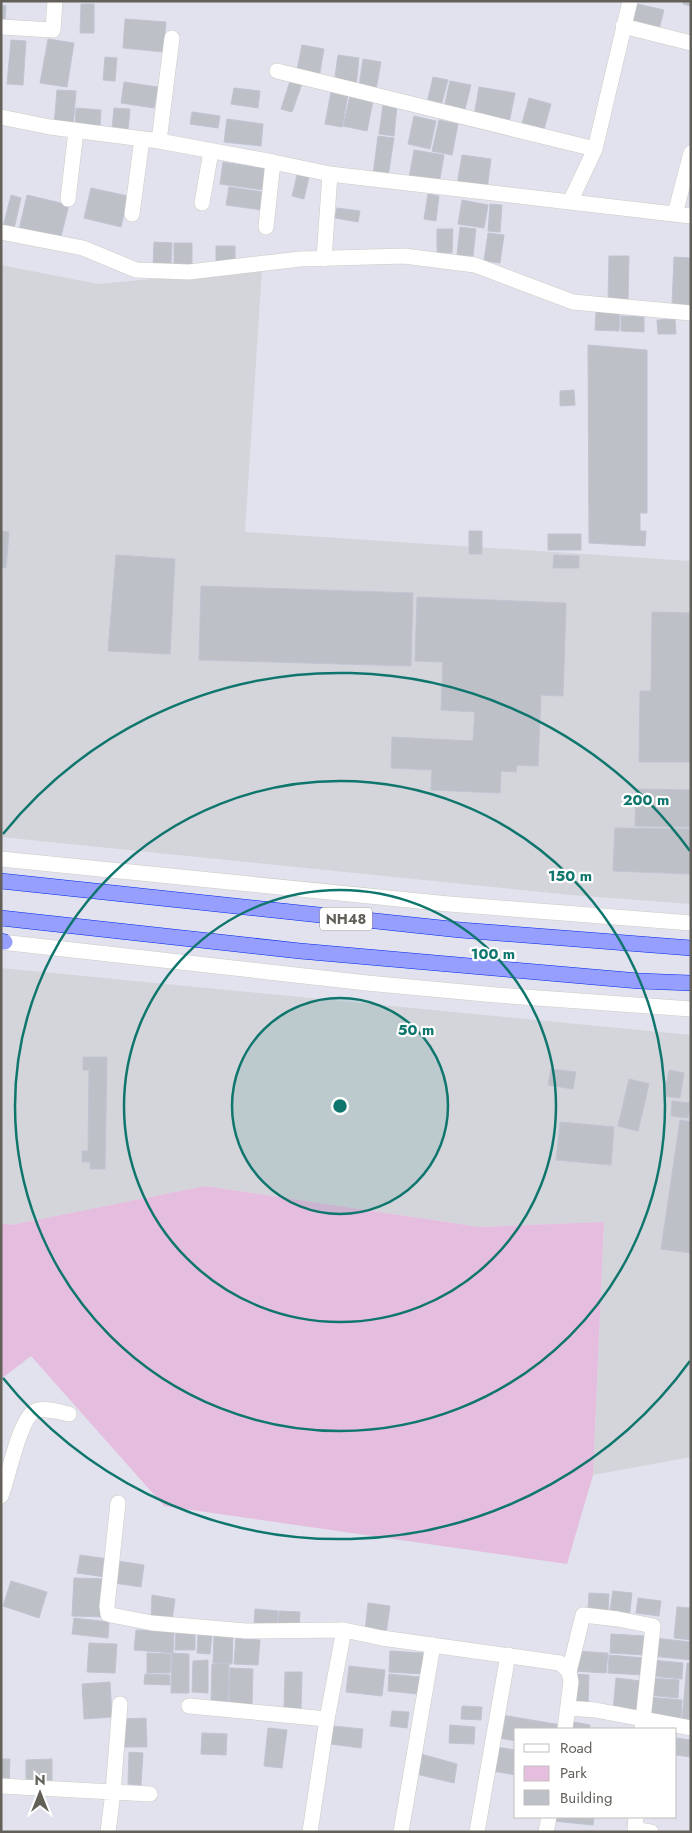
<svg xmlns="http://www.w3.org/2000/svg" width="692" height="1833" font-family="Jost,sans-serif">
<rect width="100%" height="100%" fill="#e1e2ed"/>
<!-- industrial -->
<path fill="#d4d5db" d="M1,265L98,284L262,269L245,532L691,561V904L571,895L1,837Z
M1,968L691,1035V1457L593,1475L604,1222L480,1227L205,1186L11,1225L1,1223Z"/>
<!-- green -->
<path fill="#e5bddf" d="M205,1186L480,1227L604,1222L593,1475L567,1564L164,1506L31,1356L1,1379V1223L11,1225Z"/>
<!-- building -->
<path fill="#bec0c8" stroke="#c0c3d2" d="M684,1H691V6L683,4Z
M633,3L664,10L659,29L629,22Z
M81,4H94V33H80Z
M1,5L6,6L5,21L1,20Z
M125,19L166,22L163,52L123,48Z
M48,39L74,43L67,87L40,83Z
M11,40L26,41L23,85L7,84Z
M302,45L324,49L319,78L296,75Z
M338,55L359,58L356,87L334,84Z
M105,57L117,58L115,81L103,80Z
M363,59L381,62L376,89L359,86Z
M433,77L448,80L441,106L427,103Z
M291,78L303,81L292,112L281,109Z
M450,81L471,85L464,113L444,108Z
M124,82L158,87L154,108L121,103Z
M479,87L515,93L509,123L474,116Z
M234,88L260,91L258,108L231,104Z
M57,90L76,91L73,126L54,125Z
M331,92L348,95L342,127L325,124Z
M350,96L373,101L367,131L343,126Z
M529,98L551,104L543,133L521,127Z
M383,105L397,106L394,136L379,134Z
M76,108L101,110L100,128L75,126Z
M114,108L130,109L128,131L112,129Z
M192,112L220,116L218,128L190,124Z
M414,116L436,121L430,149L408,144Z
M227,119L263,124L261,146L224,142Z
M439,120L458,124L452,155L432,151Z
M378,136L394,138L388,177L373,175Z
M414,150L444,155L439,184L409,178Z
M462,155L491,159L487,190L457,185Z
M223,162L267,169L264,190L220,184Z
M297,175L309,177L304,199L292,196Z
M229,187L264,192L262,210L226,205Z
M91,188L128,196L121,227L84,218Z
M428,194L439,196L436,221L424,219Z
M11,195L21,198L14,229L3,227Z
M27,195L69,205L60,240L19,230Z
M462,200L488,205L484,228L458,224Z
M490,204L502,205L500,232L488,231Z
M337,208L360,211L358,222L335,218Z
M460,227L476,229L473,256L457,255Z
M437,229H453L452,253H437Z
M488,233L504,235L500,263L484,261Z
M154,242L172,243L171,268H153Z
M174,243H192V270H174Z
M216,246H235V264H216Z
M609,256H629L628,300H608Z
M674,257L691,258V305H672Z
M596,312L620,313L619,331L595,330Z
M621,316L644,317V332L621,331Z
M675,319L676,334H658L657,320Z
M588,345L647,350V513H640V531H646L645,546L589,543Z
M574,390L575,405L560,406V391Z
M1,531L9,532L6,568L1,567Z
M469,531H482V554H469Z
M548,534H581V550H548Z
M116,555L175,559L170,654L108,651Z
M554,555L579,556V568H553Z
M201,586L413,593L411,666L199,660Z
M417,597L566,603L563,696L541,695L538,766L517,765L516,772L501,771L500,793L431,790L432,770L391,768L392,737L473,741L475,712L441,710L443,662L415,661Z
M652,612L691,613V762H639L640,691H651Z
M636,789L691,790V827L635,826Z
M615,828L691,829V874L613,871Z
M83,1057H107L105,1169H90V1162H82V1151H88L89,1070H83Z
M551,1069L576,1072L573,1089L548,1085Z
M669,1070L684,1073L680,1098L664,1096Z
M629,1079L649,1084L638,1131L618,1126Z
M672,1101L690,1103L688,1118L671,1116Z
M680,1120L691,1122V1253L661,1249Z
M560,1122L614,1127L611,1165L556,1160Z
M80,1555L108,1559L105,1577L77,1573Z
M118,1561L144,1565L141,1587L114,1583Z
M74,1578L107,1579L105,1617L72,1616Z
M11,1581L47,1592L39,1618L3,1606Z
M613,1591L632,1593L629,1619L609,1616Z
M589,1593L609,1594L608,1612L588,1611Z
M152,1595L175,1599L172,1621L151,1620Z
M638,1598L661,1601L659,1616L636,1613Z
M368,1603L390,1606L386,1634L365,1631Z
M677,1607L691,1608V1640L674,1638Z
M255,1609L278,1611L277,1629L254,1627Z
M279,1611L300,1612L299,1628L278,1627Z
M74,1618L109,1622L108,1638L72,1634Z
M136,1630L174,1632L173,1653L134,1650Z
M176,1630L195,1631V1650H175Z
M212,1634L210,1654L197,1653L198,1635Z
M214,1634L233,1635L232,1664L213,1663Z
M611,1634L645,1636L644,1655L610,1653Z
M236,1636H242L241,1639L260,1640L258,1665L234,1664Z
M654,1638L691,1642V1660L652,1656Z
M89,1643L117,1644L115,1673L87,1672Z
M390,1651L423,1653L422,1674L389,1672Z
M574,1651L608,1653L606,1673L573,1671Z
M147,1653L171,1654L170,1673H147Z
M172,1653L189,1654V1693H171Z
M609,1655L644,1658L643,1675L608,1673Z
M208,1660V1693L192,1692L193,1661Z
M652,1660L683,1663L682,1679L650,1676Z
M687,1663H691V1722L682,1721Z
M212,1664H229L228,1703H211Z
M349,1666L385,1670L382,1696L346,1692Z
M230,1668L253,1669L252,1705H229Z
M285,1672H302L301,1709L284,1708Z
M145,1674L170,1675V1685L144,1684Z
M389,1674L420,1677L418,1694L388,1691Z
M573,1674L589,1675L588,1705H572Z
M616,1678L641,1681L637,1712L613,1710Z
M648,1678L679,1680L678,1698L647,1695Z
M110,1682L112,1717L84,1719L82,1684Z
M648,1697L682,1700L681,1719L646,1716Z
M462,1706L482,1707L481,1720L461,1719Z
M392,1711L409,1712L407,1728L390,1726Z
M502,1715L561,1725L560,1729H516V1741L499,1738Z
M146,1718L147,1747H122V1719Z
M569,1721L590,1725L589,1729H568Z
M450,1725L475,1727L474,1744L449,1743Z
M333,1726L363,1729L361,1748L330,1744Z
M268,1728L287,1730L282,1768L264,1766Z
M202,1733L227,1734L226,1755L201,1754Z
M676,1738L691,1740V1757L676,1755Z
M496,1747L516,1750V1775L492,1771Z
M129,1752L143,1753L141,1785L128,1784Z
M421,1754L457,1764L454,1783L416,1774Z
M1,1759H10L9,1783H1Z
M52,1759V1783H26V1760Z
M554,1817H594L593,1825L553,1821Z"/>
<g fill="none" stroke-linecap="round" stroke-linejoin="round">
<defs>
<path id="minor" d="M623,26L691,43
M1,27L53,30L55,1
M277,71L595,149
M1,117L50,127L159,141L273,162L330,174L570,202L595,149L630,1
M159,141L172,38
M68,199L76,131
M570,202L691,216
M202,203L211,151
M132,214L142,139
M675,214L691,153
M266,227L273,162
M1,232L83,248L136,270L189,272L300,259L404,256L475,265L573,302L691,313
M324,259L330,174
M1,1496C8,1480 19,1418 35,1411C45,1407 59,1412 69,1414
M118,1503L107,1606L108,1614L111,1615L152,1623L246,1631L344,1630L382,1638L560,1663L569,1672L571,1682L565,1729
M569,1672L583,1615L618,1619L653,1626L642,1729
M120,1704L113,1792L150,1794
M189,1706L327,1719L310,1832
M568,1708L595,1710L691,1728
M327,1719L344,1630
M1,1786L113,1792L108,1832
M636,1817L635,1829L651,1832
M401,1832L433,1645
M477,1832L508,1655
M546,1832L549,1817"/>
<path id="tertiary" d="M1,859L449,904L691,923
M1,942L367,983L496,995L691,1009"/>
<path id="trunk" d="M1,881L460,930L691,948
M1,918L300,951L639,981L691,983
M1,941L5,942"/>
</defs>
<!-- minor casing -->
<use href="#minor" stroke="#cdcbc5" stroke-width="16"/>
<!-- tertiary casing -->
<use href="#tertiary" stroke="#cdcbc5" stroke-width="16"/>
<!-- trunk casing -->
<use href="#trunk" stroke="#0028ee" stroke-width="16"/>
<!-- minor -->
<use href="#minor" stroke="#fff" stroke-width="15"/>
<!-- tertiary -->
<use href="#tertiary" stroke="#fff" stroke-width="15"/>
<!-- trunk -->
<use href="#trunk" stroke="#969efe" stroke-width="15"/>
</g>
<!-- distance rings -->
<circle cx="340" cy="1106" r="108" fill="#0f766e" fill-opacity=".12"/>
<g fill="none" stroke="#0f766e" stroke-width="2.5">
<circle cx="340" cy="1106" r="108"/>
<circle cx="340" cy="1106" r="216"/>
<circle cx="340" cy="1106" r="325"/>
<path d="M690 1361A433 433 0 0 1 3 1378M3 834A433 433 0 0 1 690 851"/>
</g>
<g text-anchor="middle" stroke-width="4.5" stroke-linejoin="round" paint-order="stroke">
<!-- shield labels -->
<rect fill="#fff" stroke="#92908c" stroke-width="1" x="320" y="907.5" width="52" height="23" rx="4"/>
<g font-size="14" font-weight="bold" fill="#63605a">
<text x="346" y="924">NH48</text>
</g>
</g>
<circle cx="340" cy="1106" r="8" fill="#0f766e" stroke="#fff" stroke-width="2.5"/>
<g font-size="15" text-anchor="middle" font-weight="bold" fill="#0f766e" stroke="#fff" stroke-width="4.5" stroke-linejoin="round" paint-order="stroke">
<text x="646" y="805">200 m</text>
<text x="570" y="881">150 m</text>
<text x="493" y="959">100 m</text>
<text x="416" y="1035">50 m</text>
</g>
<!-- border -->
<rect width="692" height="1833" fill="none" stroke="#63605a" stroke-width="5"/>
<!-- legend -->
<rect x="514" y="1728" width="162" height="90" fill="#ffffff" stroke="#c1bfbd"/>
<rect x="524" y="1744" width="25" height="8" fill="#ffffff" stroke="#c1bfbd"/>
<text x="560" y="1753" font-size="15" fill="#63605a">Road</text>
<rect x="524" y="1766" width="25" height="15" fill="#e5bddf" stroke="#c1bfbd"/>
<text x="560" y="1778" font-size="15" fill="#63605a">Park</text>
<rect x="524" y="1790" width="25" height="15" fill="#bec0c8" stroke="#c1bfbd"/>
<text x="560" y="1803" font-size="15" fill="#63605a">Building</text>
<!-- north arrow -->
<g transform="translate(40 1793)" stroke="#ffffff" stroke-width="4" paint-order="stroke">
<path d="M0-4L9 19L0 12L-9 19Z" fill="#63605a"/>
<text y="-8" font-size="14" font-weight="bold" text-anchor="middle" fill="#63605a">N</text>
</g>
</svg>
